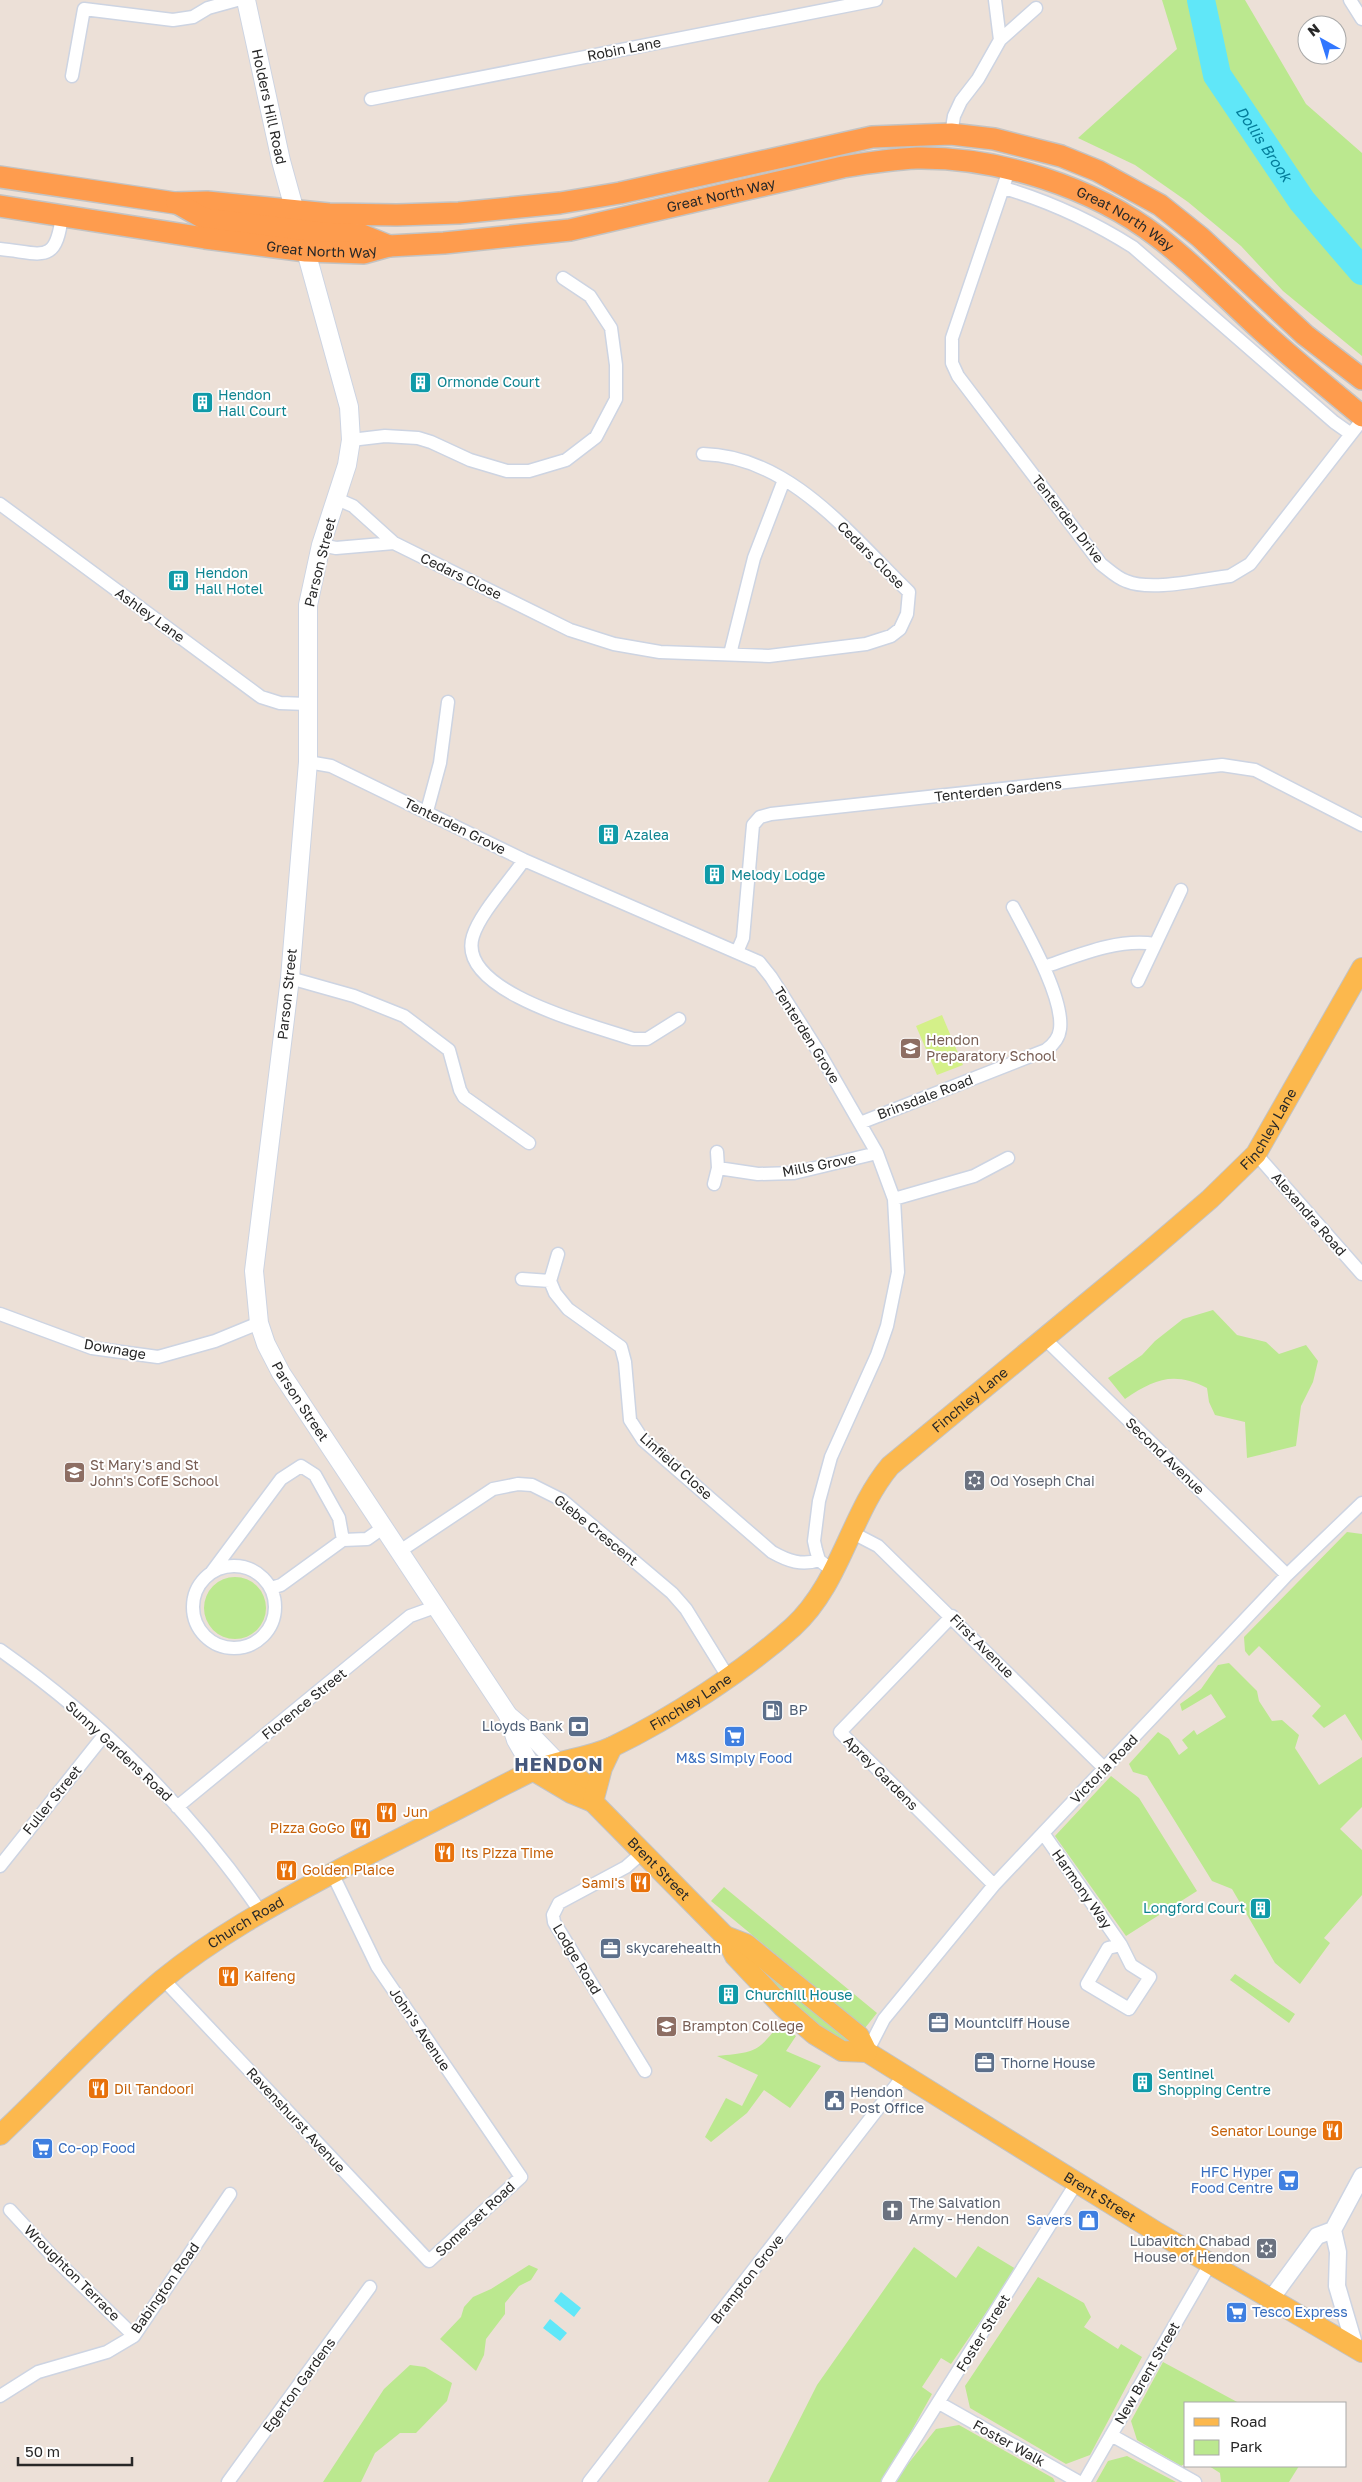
<svg xmlns="http://www.w3.org/2000/svg" width="1362" height="2482" font-family="'Golos Text',sans-serif">
<rect width="100%" height="100%" fill="#ece0d7"/>
<!-- green -->
<path fill="#bbe88f" d="M1162,0H1245L1306,104L1362,153V356L1283,291L1241,246L1188,202L1135,165L1078,138L1177,49Z
M1213,1310L1237,1335L1266,1342L1279,1354L1306,1345L1318,1361L1313,1382L1301,1406L1296,1446L1247,1458L1245,1422L1215,1415L1209,1402L1207,1388C1174,1371 1154,1379 1125,1399L1108,1378L1142,1355L1155,1341L1183,1319Z
M1347,1532L1362,1534V1741L1345,1714L1324,1728L1312,1716L1321,1706L1259,1646L1249,1656L1245,1651L1244,1637Z
M204 1608a31 31 0 1 1 62 0a31 31 0 1 1-62 0Z
M1229,1663L1257,1691L1259,1701L1272,1721L1282,1720L1299,1735L1295,1748L1319,1785L1362,1757V1807L1340,1829L1362,1850V1895L1324,1938L1330,1943L1300,1984L1275,1963L1232,1889L1212,1881L1147,1776L1133,1772L1129,1764L1158,1732L1169,1739L1179,1755L1188,1748L1182,1740L1194,1730L1197,1735L1226,1717L1211,1694L1182,1711L1180,1704L1201,1689L1218,1665Z
M1111,1776L1139,1798L1197,1891L1126,1936L1055,1836Z
M724,1887L877,2013L865,2028L711,1901Z
M740,1947L856,2038L846,2045L789,2007Z
M1235,1974L1295,2014L1289,2023L1230,1980Z
M779,2024L796,2036L786,2051L821,2066L790,2108L764,2090L747,2113L711,2142L705,2137L726,2098L742,2106L758,2075L717,2056C753,2052 757,2054 779,2024Z
M978,2246L1016,2269L951,2364L941,2358L922,2387L932,2394L897,2457L907,2465L936,2429L959,2425L1053,2478L1055,2482H768L817,2385L914,2247L956,2278Z
M529,2265L538,2269L531,2280L519,2286L505,2303V2314L486,2339L484,2355L476,2371L440,2339L461,2317L464,2307L473,2297L491,2289Z
M1038,2277L1084,2303L1091,2317L1084,2327L1118,2349L1121,2344L1142,2357L1090,2455L1066,2464L970,2408L965,2386Z
M1163,2362L1239,2403H1186V2463L1181,2466L1137,2440L1131,2421Z
M410,2365L425,2367L452,2383L447,2401L416,2433H400L375,2453L361,2482H323L384,2389Z
M1127,2456L1176,2482H1096L1108,2461Z
M1209,2466H1299L1289,2482H1221L1220,2473Z"/>
<!-- pitch -->
<path fill="#d4f089" d="M942,1015L963,1065L937,1075L916,1026Z"/>
<!-- water -->
<path fill="#60e7f8" d="M561,2292L581,2308L574,2317L554,2301Z
M550,2319L567,2333L560,2341L543,2328Z"/>
<g fill="none" stroke-linecap="round" stroke-linejoin="round">
<!-- river -->
<path stroke="#60e7f8" stroke-width="28" id="s1" d="M1201,0L1217,75L1302,201L1362,271"/>
<defs>
<path id="minor" d="M1350,0L1362,19
M1000,40L1036,8
M72,76L84,9L173,20L193,17L208,8L237,0
M371,99L876,0
M951,134L954,116L961,101L978,79L1000,40L995,0
M1009,170L952,338V363L958,376L1101,564C1109,570 1117,578 1126,581C1152,592 1202,579 1230,576L1250,564L1362,420
M1004,188C1051,202 1092,221 1133,247L1334,422L1351,434
M0,249C42,253 56,266 62,215
M351,440L385,436L418,438L431,442L470,460L507,471H529L566,460L596,437L616,399V365L611,328L590,296L563,278
M337,499L353,506L394,543L570,630L614,644L660,652L769,656L866,644L891,636L900,629L907,614L909,592C851,536 790,456 703,454
M0,504L261,697L280,703L307,704
M321,545L336,548L394,543
M730,654L754,558L784,480
M308,762L331,766L524,860L759,962L771,977L820,1054L877,1153L894,1199L898,1272L887,1326L877,1355L831,1457L819,1501L814,1541L816,1550L819,1560L834,1572
M427,811L440,763L448,702
M524,860C510,881 480,913 473,936C455,992 595,1026 633,1039H647L679,1019
M737,952L743,938L753,825L760,817L771,814L1222,765L1255,770L1362,825
M1044,967C1079,955 1118,938 1155,944
M290,978L354,996L404,1016L449,1050L460,1090L464,1097L529,1143
M1138,981L1181,890
M860,1123L1046,1050C1053,1045 1059,1038 1060,1029C1064,998 1028,935 1013,907
M717,1152L718,1168
M1256,1154L1362,1274
M714,1184L718,1168L758,1174L794,1173L877,1153
M894,1199L974,1176L1008,1158
M558,1254L550,1281L555,1293L568,1309L621,1347L625,1362L630,1420L643,1440L772,1552C788,1561 802,1566 819,1560
M522,1279L550,1281
M0,1314L92,1348L158,1357L215,1341L259,1323
M1043,1337L1287,1575
M853,1533L878,1546L1104,1768
M400,1551L493,1489L518,1484L532,1485L562,1500L672,1593L686,1609L728,1677
M193 1607a41 41 0 1 1 82 0a41 41 0 1 1-82 0Z
M211,1573L281,1479L301,1466L315,1475L339,1518L343,1540L367,1539L384,1527
M271,1588L281,1585L343,1540
M952,1616L840,1732L994,1885
M0,1650C101,1721 192,1811 262,1914
M177,1807L410,1616L435,1607
M1043,1833L1121,1945L1131,1965L1150,1977L1129,2009L1087,1984L1108,1948L1121,1945
M642,1853L626,1867L559,1903L553,1915L554,1922L645,2071
M0,1866L105,1734
M163,1979L429,2261L521,2177L377,1966L332,1873
M867,2052L884,2019L994,1885L1287,1575L1362,1503
M10,2210L55,2259L134,2336
M0,2396L38,2372L107,2352L134,2336L230,2194
M939,2403L1079,2482
M1111,2435L1195,2482
M228,2482L370,2287
M589,2482L904,2075
M888,2482L1077,2182
M1084,2482L1210,2264"/>
<path id="tertiary" d="M1271,2299L1317,2236L1333,2230
M1355,2347L1337,2286L1338,2252L1333,2230L1362,2176"/>
<g id="secondary">
<path id="s2" d="M246,0L281,161L349,407L351,440L347,465L321,545L308,605V762L290,978L254,1271L259,1323L266,1344L281,1373L508,1715L528,1732L559,1764"/>
<path d="M508,1715L516,1740L534,1771"/>
</g>
<g id="primary">
<path id="s3" d="M559,1764L583,1782L593,1802L725,1936L735,1956L783,2007L814,2034L842,2051L867,2052L1158,2233L1362,2352"/>
<path d="M534,1771L571,1793L593,1802"/>
<path d="M593,1802L602,1768L612,1747"/>
<path d="M725,1936L746,1944L859,2036L867,2052"/>
<path id="s4" d="M0,2135C54,2084 105,2028 162,1980C213,1938 273,1905 331,1874C368,1854 406,1836 444,1816C472,1802 501,1786 530,1772C556,1760 586,1759 612,1747C672,1718 744,1671 793,1627C841,1583 850,1514 890,1466L1146,1254L1210,1199L1256,1154L1362,968"/>
</g>
<g id="trunk">
<path d="M0,177L175,203L207,202L329,214L397,215L459,213L560,203L620,193L872,137L951,134L994,139L1061,156L1098,171L1160,205L1200,237L1305,335L1362,379"/>
<path d="M177,203L205,219L322,233L362,235L389,246"/>
<path id="s5" d="M0,206L205,238L306,251L364,253L389,246L444,243L570,230L843,167C867,163 892,159 917,158C999,157 1093,187 1158,237C1195,265 1227,299 1261,330C1294,360 1328,388 1362,416"/>
</g>
</defs>
<!-- minor casing -->
<use href="#minor" stroke="#cdd4e2" stroke-width="15"/>
<!-- tertiary casing -->
<use href="#tertiary" stroke="#cdd4e2" stroke-width="19"/>
<!-- secondary casing -->
<use href="#secondary" stroke="#cdd4e2" stroke-width="20"/>
<!-- primary casing -->
<use href="#primary" stroke="#c3c3c3" stroke-width="22"/>
<!-- trunk casing -->
<use href="#trunk" stroke="#c3c3c3" stroke-width="24"/>
<!-- minor -->
<use href="#minor" stroke="#fff" stroke-width="12"/>
<!-- tertiary -->
<use href="#tertiary" stroke="#fff" stroke-width="16"/>
<!-- secondary -->
<use href="#secondary" stroke="#fff" stroke-width="18"/>
<!-- primary -->
<use href="#primary" stroke="#fcb84d" stroke-width="20"/>
<!-- trunk -->
<use href="#trunk" stroke="#fe9c4e" stroke-width="21"/>
</g>
<!-- icons -->
<defs>
<symbol id="building-square" viewBox="-11 -11 22 22"><rect x="-9" y="-9" width="18" height="18" rx="4" fill="#0f9aa8" stroke="#fff"/><path d="M-4-6H4V6H1V3H-1V6H-4ZM-2.5-4.3h1.7v1.8h-1.7ZM.8-4.3h1.7v1.8H.8ZM-2.5-1h1.7V.8h-1.7ZM.8-1h1.7V.8H.8Z" fill="#fff"/></symbol>
<symbol id="school-square" viewBox="-11 -11 22 22"><rect x="-9" y="-9" width="18" height="18" rx="4" fill="#8d6e63" stroke="#fff"/><path d="M0-5L7-2L0 1L-7-2ZM-4 1L0 2.5L4 1V4Q0 6-4 4Z" fill="#fff"/></symbol>
<symbol id="synagogue-square" viewBox="-11 -11 22 22"><rect x="-9" y="-9" width="18" height="18" rx="4" fill="#6b7280" stroke="#fff"/><path d="M0-6.5L5.6 3.2H-5.6ZM0 6.5L5.6-3.2H-5.6Z" fill="#fff"/></symbol>
<symbol id="fuel-square" viewBox="-11 -11 22 22"><rect x="-9" y="-9" width="18" height="18" rx="4" fill="#5c6f8a" stroke="#fff"/><path d="M-5.5-6h7V0h2V4h1.3V-2.5L3-4.5l.8-.8L6-3V5H2.5V1h-1V6h-7ZM-4.2-4.7v3.2H.2V-4.7Z" fill="#fff"/></symbol>
<symbol id="bank-square" viewBox="-11 -11 22 22"><rect x="-9" y="-9" width="18" height="18" rx="4" fill="#5c6f8a" stroke="#fff"/><path d="M-6-4H6V4H-6ZM0-2.3a2.3 2.3 0 1 0 0 4.6a2.3 2.3 0 1 0 0-4.6Z" fill="#fff"/></symbol>
<symbol id="supermarket-square" viewBox="-11 -11 22 22"><rect x="-9" y="-9" width="18" height="18" rx="4" fill="#3f7fe0" stroke="#fff"/><path d="M-6-5.5h2.5l.6 2H6L4.5 2H-2.5L-4.4-4H-6ZM-1.5 3.2a1.3 1.3 0 1 0 .1 0ZM3 3.2a1.3 1.3 0 1 0 .1 0Z" fill="#fff"/></symbol>
<symbol id="restaurant-square" viewBox="-11 -11 22 22"><rect x="-9" y="-9" width="18" height="18" rx="4" fill="#e8710a" stroke="#fff"/><path d="M-5-6h1v4h1v-4h1v4h1v-4h1v5L-1.5 .5V6h-2V.5L-5-1ZM5-6V6H3V1.5H1.5Q1.5-4 5-6Z" fill="#fff"/></symbol>
<symbol id="office-square" viewBox="-11 -11 22 22"><rect x="-9" y="-9" width="18" height="18" rx="4" fill="#5c6f8a" stroke="#fff"/><path d="M-6-3h4V-5.5h4V-3h4V5H-6ZM-1-4.5V-3h2v-1.5ZM-6 0V1H6V0Z" fill="#fff"/></symbol>
<symbol id="civic-square" viewBox="-11 -11 22 22"><rect x="-9" y="-9" width="18" height="18" rx="4" fill="#5c6f8a" stroke="#fff"/><path d="M-.6-6.5H3V-4.5H.6V-3L4-1V1h2V6H-6V1h2V-1L-.6-3ZM-1.2 2.5V6h2.4V2.5Z" fill="#fff"/></symbol>
<symbol id="church-square" viewBox="-11 -11 22 22"><rect x="-9" y="-9" width="18" height="18" rx="4" fill="#6b7280" stroke="#fff"/><path d="M-1.2-6h2.4v3.5h3.3v2.4h-3.3V6h-2.4V-.1h-3.3v-2.4h3.3Z" fill="#fff"/></symbol>
<symbol id="shop-square" viewBox="-11 -11 22 22"><rect x="-9" y="-9" width="18" height="18" rx="4" fill="#3f7fe0" stroke="#fff"/><path d="M-5-2.5h2.3a2.7 3.5 0 0 1 5.4 0H5L5.5 6h-11ZM-1.5-2.5h3a1.5 2.3 0 0 0-3 0Z" fill="#fff"/></symbol>
</defs>
<g fill-rule="evenodd">
<use href="#building-square" x="408" y="370" width="25" height="25"/>
<use href="#building-square" x="190" y="390" width="25" height="25"/>
<use href="#building-square" x="166" y="568" width="25" height="25"/>
<use href="#building-square" x="596" y="822" width="25" height="25"/>
<use href="#building-square" x="702" y="862" width="25" height="25"/>
<use href="#school-square" x="898" y="1036" width="25" height="25"/>
<use href="#school-square" x="62" y="1460" width="25" height="25"/>
<use href="#synagogue-square" x="962" y="1468" width="25" height="25"/>
<use href="#fuel-square" x="760" y="1698" width="25" height="25"/>
<use href="#bank-square" x="566" y="1714" width="25" height="25"/>
<use href="#supermarket-square" x="722" y="1724" width="25" height="25"/>
<use href="#restaurant-square" x="374" y="1800" width="25" height="25"/>
<use href="#restaurant-square" x="348" y="1816" width="25" height="25"/>
<use href="#restaurant-square" x="432" y="1840" width="25" height="25"/>
<use href="#restaurant-square" x="274" y="1858" width="25" height="25"/>
<use href="#restaurant-square" x="628" y="1870" width="25" height="25"/>
<use href="#building-square" x="1248" y="1896" width="25" height="25"/>
<use href="#office-square" x="598" y="1936" width="25" height="25"/>
<use href="#restaurant-square" x="216" y="1964" width="25" height="25"/>
<use href="#building-square" x="716" y="1982" width="25" height="25"/>
<use href="#office-square" x="926" y="2010" width="25" height="25"/>
<use href="#school-square" x="654" y="2014" width="25" height="25"/>
<use href="#office-square" x="972" y="2050" width="25" height="25"/>
<use href="#building-square" x="1130" y="2070" width="25" height="25"/>
<use href="#restaurant-square" x="86" y="2076" width="25" height="25"/>
<use href="#civic-square" x="822" y="2088" width="25" height="25"/>
<use href="#restaurant-square" x="1320" y="2118" width="25" height="25"/>
<use href="#supermarket-square" x="30" y="2136" width="25" height="25"/>
<use href="#supermarket-square" x="1276" y="2168" width="25" height="25"/>
<use href="#church-square" x="880" y="2198" width="25" height="25"/>
<use href="#shop-square" x="1076" y="2208" width="25" height="25"/>
<use href="#synagogue-square" x="1254" y="2236" width="25" height="25"/>
<use href="#supermarket-square" x="1224" y="2300" width="25" height="25"/>
</g>
<g text-anchor="middle" stroke-width="4" stroke-linejoin="round" paint-order="stroke">
<!-- street labels -->
<g font-size="14" fill="#282828" stroke="#fff">
<text transform="translate(624 49) rotate(-11)" y="5">Robin Lane</text>
<text dy="5" stroke="none"><textPath href="#s2" startOffset="109">Holders Hill Road</textPath></text>
<text dy="5" stroke="none"><textPath href="#s5" startOffset="730">Great North Way</textPath></text>
<text dy="5" stroke="none"><textPath href="#s5" startOffset="1150">Great North Way</textPath></text>
<text dy="5" stroke="none"><textPath href="#s5" startOffset="325">Great North Way</textPath></text>
<text transform="translate(1068 519) rotate(52)" y="5">Tenterden Drive</text>
<text transform="translate(871 555) rotate(45)" y="5">Cedars Close</text>
<text transform="translate(320 562) rotate(-76)" y="5">Parson Street</text>
<text transform="translate(461 576) rotate(26)" y="5">Cedars Close</text>
<text transform="translate(150 615) rotate(36)" y="5">Ashley Lane</text>
<text transform="translate(998 790) rotate(-6)" y="5">Tenterden Gardens</text>
<text transform="translate(455 826) rotate(26)" y="5">Tenterden Grove</text>
<text transform="translate(287 994) rotate(-84)" y="5">Parson Street</text>
<text transform="translate(807 1035) rotate(58)" y="5">Tenterden Grove</text>
<text transform="translate(925 1097) rotate(-21)" y="5">Brinsdale Road</text>
<text dy="5" stroke="none"><textPath href="#s4" startOffset="1649">Finchley Lane</textPath></text>
<text transform="translate(819 1165) rotate(-11)" y="5">Mills Grove</text>
<text transform="translate(1309 1214) rotate(49)" y="5">Alexandra Road</text>
<text transform="translate(115 1349) rotate(10)" y="5">Downage</text>
<text dy="5" stroke="none"><textPath href="#s4" startOffset="1244">Finchley Lane</textPath></text>
<text dy="5" stroke="none"><textPath href="#s2" startOffset="1434">Parson Street</textPath></text>
<text transform="translate(1165 1456) rotate(44)" y="5">Second Avenue</text>
<text transform="translate(676 1466) rotate(42)" y="5">Linfield Close</text>
<text transform="translate(596 1530) rotate(39)" y="5">Glebe Crescent</text>
<text transform="translate(982 1646) rotate(45)" y="5">First Avenue</text>
<text dy="5" stroke="none"><textPath href="#s4" startOffset="824">Finchley Lane</textPath></text>
<text transform="translate(304 1704) rotate(-39)" y="5">Florence Street</text>
<text transform="translate(119 1751) rotate(43)" y="5">Sunny Gardens Road</text>
<text transform="translate(1104 1769) rotate(-46)" y="5">Victoria Road</text>
<text transform="translate(881 1773) rotate(45)" y="5">Aprey Gardens</text>
<text transform="translate(52 1800) rotate(-51)" y="5">Fuller Street</text>
<text dy="5" stroke="none"><textPath href="#s3" startOffset="146">Brent Street</textPath></text>
<text transform="translate(1082 1889) rotate(55)" y="5">Harmony Way</text>
<text dy="5" stroke="none"><textPath href="#s4" startOffset="326">Church Road</textPath></text>
<text transform="translate(577 1959) rotate(59)" y="5">Lodge Road</text>
<text transform="translate(420 2029) rotate(56)" y="5">John's Avenue</text>
<text transform="translate(296 2120) rotate(47)" y="5">Ravenshurst Avenue</text>
<text dy="5" stroke="none"><textPath href="#s3" startOffset="706">Brent Street</textPath></text>
<text transform="translate(475 2219) rotate(-43)" y="5">Somerset Road</text>
<text transform="translate(72 2273) rotate(45)" y="5">Wroughton Terrace</text>
<text transform="translate(747 2279) rotate(-52)" y="5">Brampton Grove</text>
<text transform="translate(165 2288) rotate(-55)" y="5">Babington Road</text>
<text transform="translate(983 2333) rotate(-58)" y="5">Foster Street</text>
<text transform="translate(1147 2373) rotate(-60)" y="5">New Brent Street</text>
<text transform="translate(299 2385) rotate(-54)" y="5">Egerton Gardens</text>
<text transform="translate(1009 2443) rotate(29)" y="5">Foster Walk</text>
</g>
<!-- culture labels -->
<g font-size="14" fill="#0d838f" stroke="#fff" text-anchor="start">
<text x="437" y="387">Ormonde Court</text>
<text x="218" y="400">Hendon<tspan x="218" dy="16">Hall Court</tspan></text>
<text x="195" y="578">Hendon<tspan x="195" dy="16">Hall Hotel</tspan></text>
<text x="624" y="840">Azalea</text>
<text x="731" y="880">Melody Lodge</text>
<text x="1245" y="1913" text-anchor="end">Longford Court</text>
<text x="745" y="2000">Churchill House</text>
<text x="1158" y="2079">Sentinel<tspan x="1158" dy="16">Shopping Centre</tspan></text>
</g>
<!-- education labels -->
<g font-size="14" fill="#785e54" stroke="#fff" text-anchor="start">
<text x="926" y="1045">Hendon<tspan x="926" dy="16">Preparatory School</tspan></text>
<text x="90" y="1470">St Mary's and St<tspan x="90" dy="16">John's CofE School</tspan></text>
<text x="682" y="2031">Brampton College</text>
</g>
<!-- worship labels -->
<g font-size="14" fill="#5b616d" stroke="#fff" text-anchor="start">
<text x="990" y="1486">Od Yoseph Chai</text>
<text x="909" y="2208">The Salvation<tspan x="909" dy="16">Army - Hendon</tspan></text>
<text x="1250" y="2246" text-anchor="end">Lubavitch Chabad<tspan x="1250" dy="16">House of Hendon</tspan></text>
</g>
<!-- service labels -->
<g font-size="14" fill="#4e5e75" stroke="#fff" text-anchor="start">
<text x="789" y="1715">BP</text>
<text x="563" y="1731" text-anchor="end">Lloyds Bank</text>
<text x="626" y="1953">skycarehealth</text>
<text x="954" y="2028">Mountcliff House</text>
<text x="1001" y="2068">Thorne House</text>
<text x="850" y="2097">Hendon<tspan x="850" dy="16">Post Office</tspan></text>
</g>
<!-- shop labels -->
<g font-size="14" fill="#366cbe" stroke="#fff" text-anchor="start">
<text x="734" y="1763" text-anchor="middle">M&amp;S Simply Food</text>
<text x="58" y="2153">Co-op Food</text>
<text x="1273" y="2177" text-anchor="end">HFC Hyper<tspan x="1273" dy="16">Food Centre</tspan></text>
<text x="1072" y="2225" text-anchor="end">Savers</text>
<text x="1252" y="2317">Tesco Express</text>
</g>
<!-- food labels -->
<g font-size="14" fill="#c56008" stroke="#fff" text-anchor="start">
<text x="403" y="1817">Jun</text>
<text x="345" y="1833" text-anchor="end">Pizza GoGo</text>
<text x="461" y="1858">Its Pizza Time</text>
<text x="302" y="1875">Golden Plaice</text>
<text x="625" y="1888" text-anchor="end">Sami's</text>
<text x="244" y="1981">Kaifeng</text>
<text x="114" y="2094">Dil Tandoori</text>
<text x="1317" y="2136" text-anchor="end">Senator Lounge</text>
</g>
<!-- water labels -->
<g font-size="15" font-style="italic" fill="#037d9a" stroke="#fff">
<text dy="5" stroke="none"><textPath href="#s1" startOffset="160">Dollis Brook</textPath></text>
</g>
<!-- district labels -->
<g font-size="19" font-weight="bold" letter-spacing="1" fill="#45577b" stroke="#fff">
<text x="559" y="1771">HENDON</text>
</g>
</g>
<!-- legend -->
<rect x="1184" y="2402" width="162" height="65" fill="#ffffff" stroke="#a9a9a9"/>
<rect x="1194" y="2418" width="25" height="8" fill="#fcb84d" stroke="#a9a9a9"/>
<text x="1230" y="2427" font-size="15" fill="#282828">Road</text>
<rect x="1194" y="2440" width="25" height="15" fill="#bbe88f" stroke="#a9a9a9"/>
<text x="1230" y="2452" font-size="15" fill="#282828">Park</text>
<!-- north arrow -->
<g transform="translate(1322 40) rotate(321)"><circle r="24" fill="#ffffff" stroke="#a9a9a9"/>
<path d="M0-4L9 19L0 12L-9 19Z" fill="#3177ff"/>
<text y="-8" font-size="14" font-weight="bold" text-anchor="middle" fill="#282828">N</text>
</g>
<!-- scale -->
<path d="M18 2457v8h114v-8" fill="none" stroke="#282828" stroke-width="2.5"/>
<text x="25" y="2457" font-size="15" fill="#282828" stroke="#ffffff" stroke-width="4" paint-order="stroke">50 m</text>
</svg>
